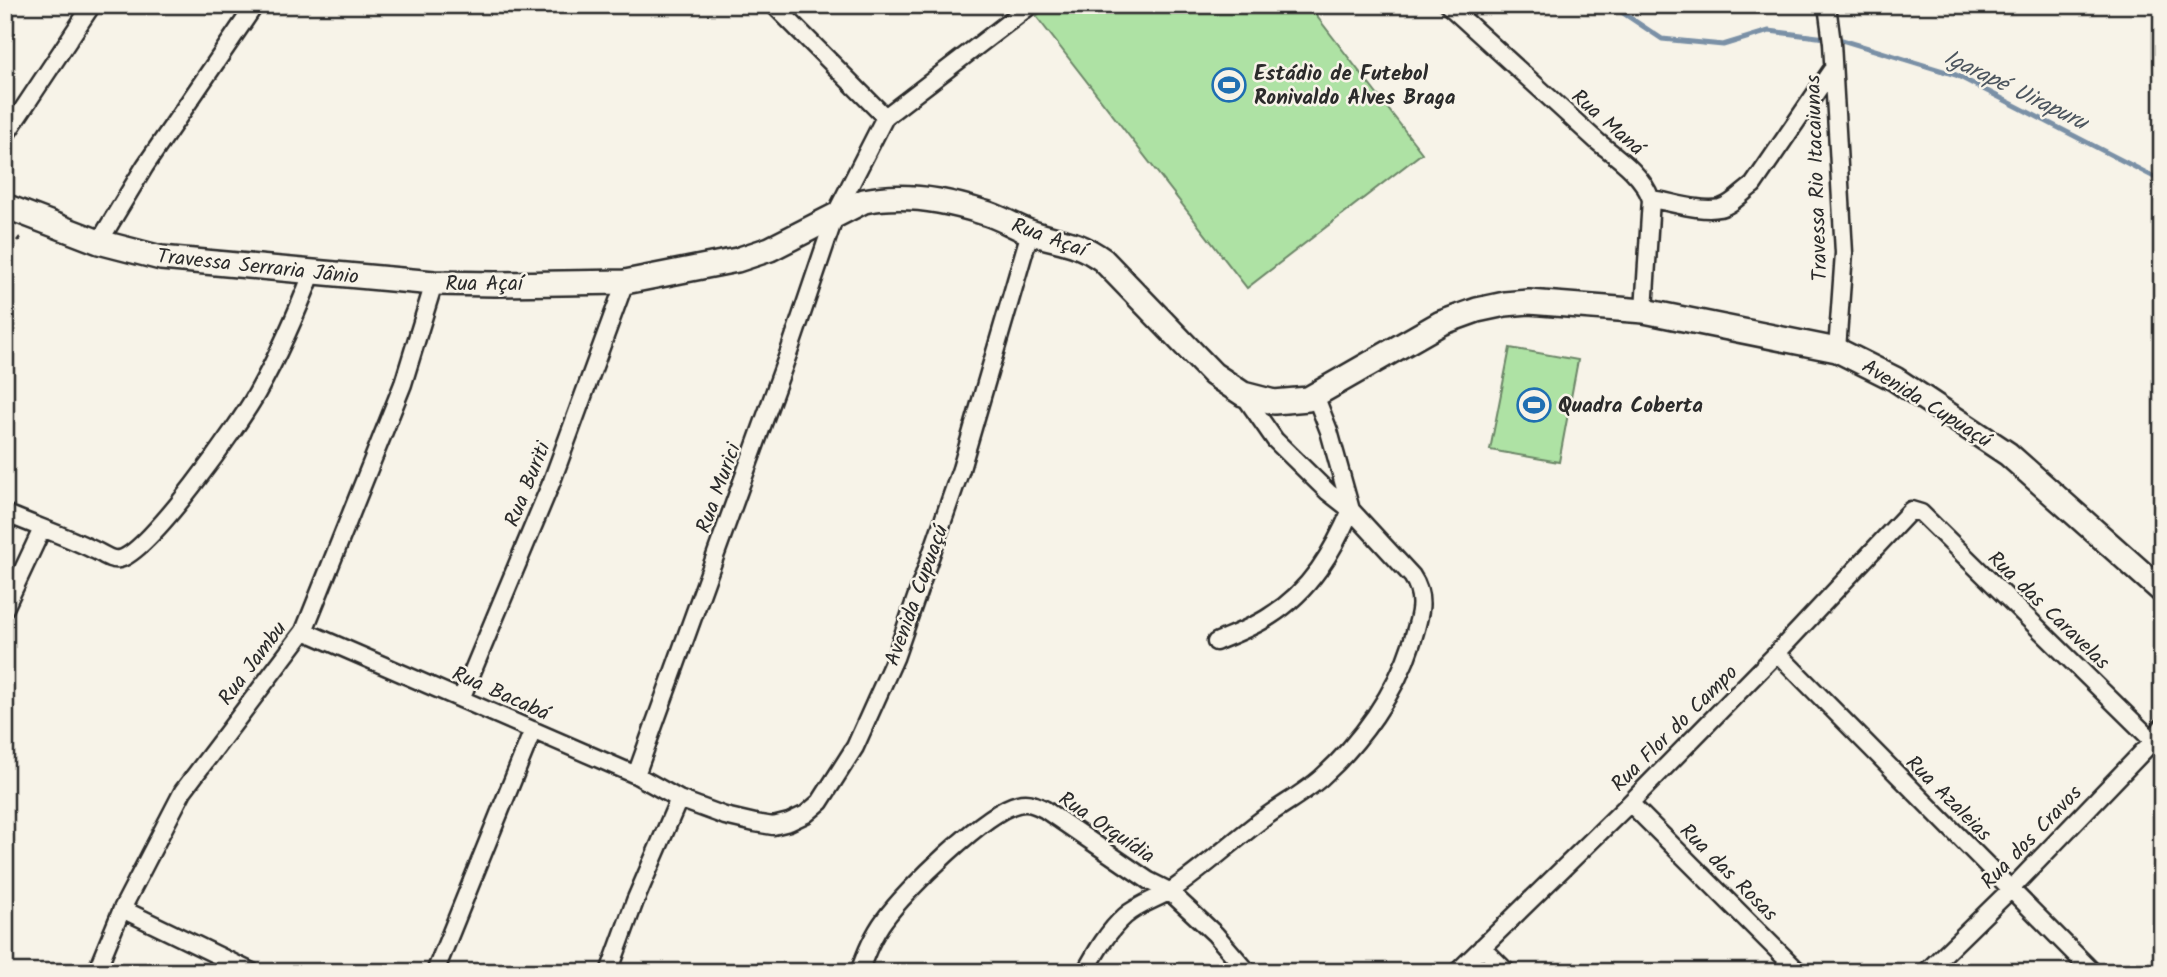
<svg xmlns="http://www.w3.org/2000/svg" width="2167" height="977" font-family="Kalam,sans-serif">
<rect width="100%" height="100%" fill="#f7f3e8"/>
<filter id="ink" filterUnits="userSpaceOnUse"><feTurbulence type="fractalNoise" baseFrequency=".0143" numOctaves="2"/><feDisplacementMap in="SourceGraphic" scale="14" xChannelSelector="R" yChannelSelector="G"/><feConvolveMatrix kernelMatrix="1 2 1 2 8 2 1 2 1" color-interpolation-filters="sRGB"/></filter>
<g filter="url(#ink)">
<!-- pitch -->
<path fill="#aee2a4" stroke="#6c8668" stroke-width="2" d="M1050,5H1308L1422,153L1247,288L1036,16Z
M1510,348L1578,360L1559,462L1490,450Z"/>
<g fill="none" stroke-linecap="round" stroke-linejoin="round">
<!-- stream -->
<path stroke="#7a90a6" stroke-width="5" d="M1611,5L1662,39L1723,45L1769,31L1842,40L1956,75L2162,181"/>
<defs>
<path id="street" d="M774,5L885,117
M1448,5L1598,142C1618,158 1642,174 1651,199L1644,311
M1827,5L1832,43L1844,253L1837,350
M5,136L92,5
M1651,199C1672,202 1699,212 1720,208C1732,205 1743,192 1753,185L1833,68
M99,242L145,166L255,5
M5,513C35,526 66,536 94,550C102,553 110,561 119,559C148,555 241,422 257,393C279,354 297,313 313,271
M5,608L42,529
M304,631L636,775L679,799L725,816L755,823L773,826L789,822L806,814L820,802L855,747L895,658L961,469L1030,232
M1216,642C1234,634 1254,627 1270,616C1310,591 1333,552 1351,510L1329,431L1315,395
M1777,653L2093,972
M461,699L552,481L625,282
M636,775L790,349L836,213L885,117L1031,5
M1630,803L1799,972
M122,909L252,972
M1482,947L1507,972
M96,972L122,909L183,791L304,631L403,384L434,283
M435,972L533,730
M609,972L635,901L679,799
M859,972C866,953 873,935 885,919C905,891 986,811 1018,804C1028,801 1035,805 1044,809L1149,881L1169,891L1215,934L1248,972
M1085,972C1096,952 1108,931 1125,916C1139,904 1157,899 1172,890C1204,868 1233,841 1264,818C1283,804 1304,793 1321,778C1360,743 1396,693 1412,642C1419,619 1427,598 1412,576L1351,510L1328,492L1275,440L1243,394
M1457,972L1630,803L1777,653L1911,510L1921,513L2153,741
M1926,972L2010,890L2153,741L2162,727"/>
<path id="secondary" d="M5,206L99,242L161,258L434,283L495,284L625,282L737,260L770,249L864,201C902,193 945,200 982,212C998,216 1012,225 1027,231C1056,242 1076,240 1103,260L1213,374L1243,394L1274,402L1308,399L1441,323L1477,310L1505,304L1529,302L1644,311L1837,350L1895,379L2008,454L2162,591"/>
</defs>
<!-- street casing -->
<use href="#street" stroke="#2b2b2b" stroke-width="21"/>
<!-- secondary casing -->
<use href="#secondary" stroke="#2b2b2b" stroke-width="28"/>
<!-- path -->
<path stroke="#2b2b2b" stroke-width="3.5" stroke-dasharray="5 5" stroke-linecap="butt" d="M5,257L23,234"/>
<!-- street -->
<use href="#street" stroke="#f7f3e8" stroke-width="16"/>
<!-- secondary -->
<use href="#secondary" stroke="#f7f3e8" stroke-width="23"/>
</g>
</g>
<!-- icons -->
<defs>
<symbol id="stadium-ring" viewBox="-11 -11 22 22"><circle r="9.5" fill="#f7f3e8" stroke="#1f6fb2" stroke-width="1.5"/><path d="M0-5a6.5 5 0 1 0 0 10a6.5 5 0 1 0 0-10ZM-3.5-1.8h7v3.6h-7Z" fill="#1f6fb2"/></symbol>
</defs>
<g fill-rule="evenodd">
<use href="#stadium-ring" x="1210" y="66" width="38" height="38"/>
<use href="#stadium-ring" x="1515" y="386" width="38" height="38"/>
</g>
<g text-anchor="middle" stroke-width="5" stroke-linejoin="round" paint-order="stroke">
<!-- poi labels -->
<g font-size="21" font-weight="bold" fill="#2b2b2b" stroke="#f7f3e8" text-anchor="start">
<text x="1254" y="80">Estádio de Futebol<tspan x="1254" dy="24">Ronivaldo Alves Braga</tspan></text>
<text x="1558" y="412">Quadra Coberta</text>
</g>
<!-- street labels -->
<g font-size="21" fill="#2b2b2b" stroke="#f7f3e8">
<text transform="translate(1608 122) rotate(41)" y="7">Rua Maná</text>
<text transform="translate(1816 178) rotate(-92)" y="7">Travessa Rio Itacaiunas</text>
<text transform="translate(1049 237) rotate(20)" y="7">Rua Açaí</text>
<text transform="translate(258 266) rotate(6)" y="7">Travessa Serraria Jânio</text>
<text x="484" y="290">Rua Açaí</text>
<text transform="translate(1927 403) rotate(32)" y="7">Avenida Cupuaçú</text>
<text transform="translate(527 484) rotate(-68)" y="7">Rua Buriti</text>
<text transform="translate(718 488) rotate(-70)" y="7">Rua Murici</text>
<text transform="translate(916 595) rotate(-70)" y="7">Avenida Cupuaçú</text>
<text transform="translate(2049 610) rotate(44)" y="7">Rua das Caravelas</text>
<text transform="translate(252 663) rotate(-53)" y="7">Rua Jambu</text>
<text transform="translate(501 693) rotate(24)" y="7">Rua Bacabá</text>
<text transform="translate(1674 728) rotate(-45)" y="7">Rua Flor do Campo</text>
<text transform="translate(1949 798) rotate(45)" y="7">Rua Azaleias</text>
<text transform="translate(1107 827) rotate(34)" y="7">Rua Orquídia</text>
<text transform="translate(2031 837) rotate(-46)" y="7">Rua dos Cravos</text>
<text transform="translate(1729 872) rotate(45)" y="7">Rua das Rosas</text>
</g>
<!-- water labels -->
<g font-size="23" font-style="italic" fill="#4c555e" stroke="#f7f3e8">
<text transform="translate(2016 89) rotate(26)" y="8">Igarapé Uirapuru</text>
</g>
</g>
<!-- margin -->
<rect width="2167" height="977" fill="none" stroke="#f7f3e8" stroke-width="28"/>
<rect x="14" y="14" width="2139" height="949" fill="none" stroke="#2b2b2b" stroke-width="2.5" filter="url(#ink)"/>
</svg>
